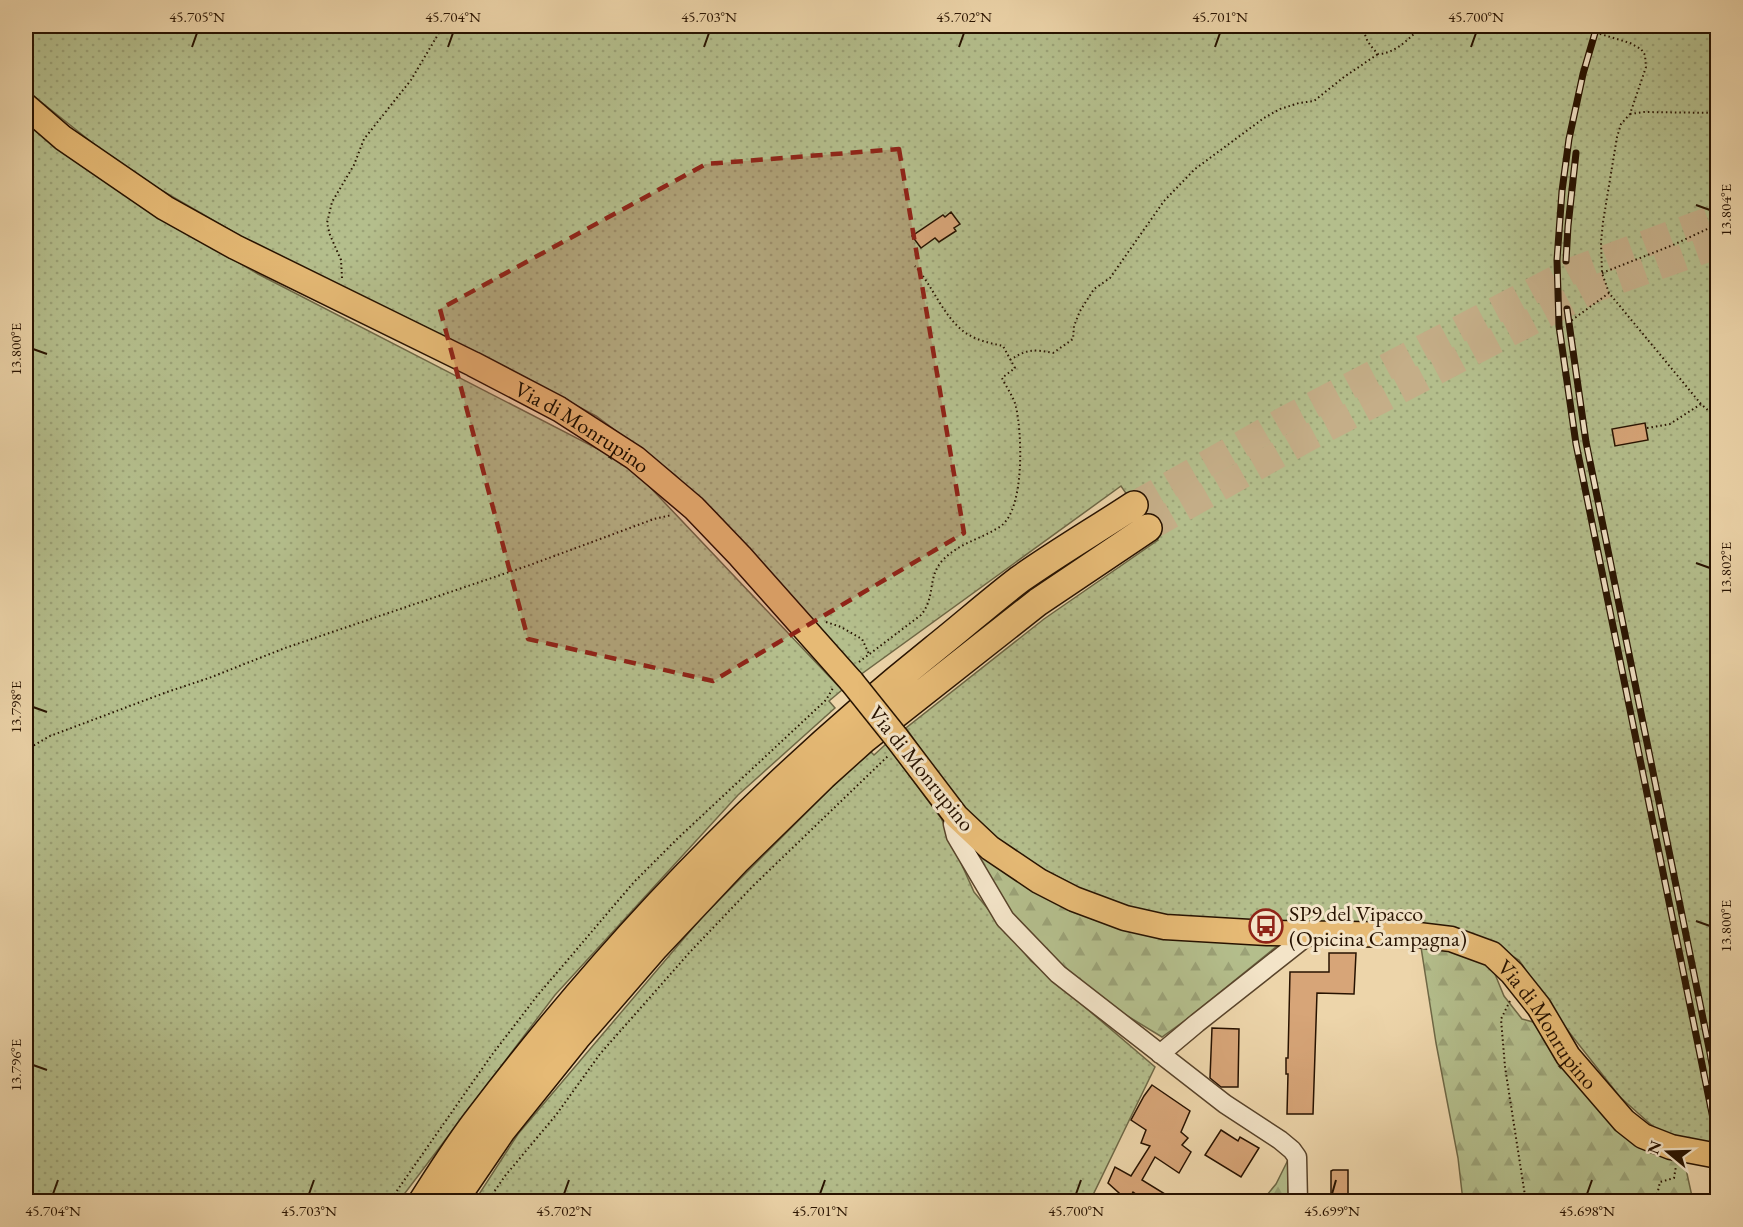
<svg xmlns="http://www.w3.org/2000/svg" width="1743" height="1227" font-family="'EB Garamond',serif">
<defs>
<pattern id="grass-dots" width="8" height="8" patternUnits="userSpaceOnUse" patternTransform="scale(1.5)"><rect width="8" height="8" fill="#b4be8c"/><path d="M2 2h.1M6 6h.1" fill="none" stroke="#9ba277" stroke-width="1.8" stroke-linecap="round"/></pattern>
<pattern id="forest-firs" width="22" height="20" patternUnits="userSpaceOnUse" patternTransform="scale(1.5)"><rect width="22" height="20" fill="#b4be8c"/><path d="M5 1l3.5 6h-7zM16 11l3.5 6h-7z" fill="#9ba277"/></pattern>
</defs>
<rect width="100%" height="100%" fill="#edd5aa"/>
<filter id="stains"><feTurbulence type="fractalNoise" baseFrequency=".00333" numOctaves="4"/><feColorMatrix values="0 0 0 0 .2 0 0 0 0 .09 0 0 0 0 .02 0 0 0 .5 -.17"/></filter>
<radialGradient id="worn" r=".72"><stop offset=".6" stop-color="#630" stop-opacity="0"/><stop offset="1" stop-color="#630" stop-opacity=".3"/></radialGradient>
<!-- grass -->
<path fill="url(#grass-dots)" stroke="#6e6846" stroke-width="1.5" d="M26,26H1605L1618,31L1620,26H1717V1144L1698,1142L1657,1130L1620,1097L1558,1018L1519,960L1483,939L1166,920L1095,896L1018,856L959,805L906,728L1044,619L1158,540L1121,486L860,675L675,475L596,416L442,335L258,246L128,171L26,90Z
M26,115L136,202L258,274L629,465L842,690L829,701L835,708L738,795L555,995L399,1201H26Z
M886,744L941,818L974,892L1031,961L1155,1067L1093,1195L1103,1201L474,1202L518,1134L702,917L869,750L874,755Z"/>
<!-- forest -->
<path fill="url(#forest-firs)" stroke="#6e6846" stroke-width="1.5" d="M968,846L1077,905L1287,938L1187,1019L1162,1037L1093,995L1008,919Z
M1421,947L1461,951L1490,962L1504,996L1522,1019L1533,1022L1562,1063L1684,1160L1693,1201H1463L1458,1158L1436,1043Z
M1288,1160V1201H1262L1276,1184Z"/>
<!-- building -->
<path fill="#d7a578" stroke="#271200" stroke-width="1.5" d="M951,212L960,224L954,228L956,231L939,242L935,238L921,248L912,236L943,215L945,217Z
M1645,423L1648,440L1615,446L1612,429Z
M1329,953H1356L1354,994L1317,993L1313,1114H1287L1288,1074H1286V1058H1288L1290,972H1329Z
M1212,1028L1239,1029L1238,1087H1221L1210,1078Z
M1152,1085L1190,1111L1181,1132L1188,1138L1182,1145L1191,1152L1179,1173L1155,1157L1142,1180L1178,1202H1147L1133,1192L1128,1201L1108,1183L1115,1167L1131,1176L1150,1146L1141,1143L1146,1130L1131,1120L1144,1096Z
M1221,1130L1238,1141L1240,1137L1259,1148L1241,1177L1205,1155Z
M1333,1170H1348V1198H1331V1171Z"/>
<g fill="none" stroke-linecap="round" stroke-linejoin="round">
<!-- highway-tunnel -->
<path stroke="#c5ae88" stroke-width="27" stroke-dasharray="27 14" stroke-linecap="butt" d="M1134,505L1286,419L1569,272L1718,217
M1148,528L1306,439L1594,289L1718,245"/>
<defs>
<path id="minor" d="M956,816L953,824L956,836L1005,919L1058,974L1225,1104L1280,1140L1292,1150L1297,1157L1298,1202
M1160,1054L1197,1023L1311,933"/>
<g id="major">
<path id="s1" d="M26,106L63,138L165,208L235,247L473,364L559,409L635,458L694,508L740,556L852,682"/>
<path id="s2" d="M896,737L956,816L990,848L1039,881L1074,899L1125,918L1165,927L1267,933L1418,935L1451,939L1492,954L1512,973L1539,1007L1568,1056L1624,1121L1643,1136L1671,1147L1718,1156"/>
</g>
<path id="highway" d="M422,1202C440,1174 458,1145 479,1118C611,944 763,786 934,649C963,626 991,601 1020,579C1057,553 1096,530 1134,505
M453,1202L502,1130L576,1038L655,947L737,860L823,776L863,740L1038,602L1148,528"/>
</defs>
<!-- minor casing -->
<use href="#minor" stroke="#58432a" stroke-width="21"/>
<!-- major casing -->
<use href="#major" stroke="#271200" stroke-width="27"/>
<!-- highway casing -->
<use href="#highway" stroke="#271200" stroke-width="30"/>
<!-- path -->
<path stroke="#271200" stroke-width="2" stroke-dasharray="1.5 3" stroke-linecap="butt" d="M1365,26C1362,36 1371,47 1378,54C1395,54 1411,37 1422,26
M1574,26L1630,43L1641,49L1645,55L1646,67L1630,114L1621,124L1617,137L1603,222L1601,242L1602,273L1609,293L1701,404L1718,419
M1630,114L1644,112L1718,113
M1602,273L1673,245L1718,224
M342,278L341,260L330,235L327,223L332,202L354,165L364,139L411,80L443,26
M1568,323L1609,293
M1010,360C1027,349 1034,349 1053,353L1073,339L1074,326L1080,311L1094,289L1110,278L1164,201L1195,169L1264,118L1280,109L1299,103L1314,101L1344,77L1378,54
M1647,428L1670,424L1701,404
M826,622L841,627L862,639L869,654
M859,662L921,615C936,597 927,578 942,561C958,543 982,539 1001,526C1025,508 1022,433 1016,407C1014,397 1006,387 1002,378L1015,368L1003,346C994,344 984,342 975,338C946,326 935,288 915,266
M26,750L50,736L167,692L209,678L285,648L530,565L654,519L672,515
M1510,1001L1501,1019L1505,1067L1526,1202
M389,1202L491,1056L537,996L634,882L677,839L826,700L833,688
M487,1202L505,1176L556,1115L600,1054L690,952L753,886L888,756
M1646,1202L1657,1195L1660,1182L1674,1178L1676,1166"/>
<!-- minor -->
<use href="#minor" stroke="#f3e4c8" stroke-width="18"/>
<!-- major -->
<use href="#major" stroke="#e6ba75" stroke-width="24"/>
<!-- highway -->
<use href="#highway" stroke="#e6ba75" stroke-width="27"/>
<defs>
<path id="rail" d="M1597,26L1583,74L1569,139L1562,191L1557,260L1559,326L1576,444L1718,1143
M1566,261L1568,226L1576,153
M1567,309L1586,442L1710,1053L1718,1098"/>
</defs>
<!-- rail casing -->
<use href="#rail" stroke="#271200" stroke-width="7"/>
<!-- rail -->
<use href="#rail" stroke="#f3e4c8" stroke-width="4.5" stroke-dasharray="14" stroke-linecap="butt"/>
<defs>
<path id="major-bridge" d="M852,682L896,737"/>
</defs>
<!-- major-bridge casing -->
<use href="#major-bridge" stroke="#271200" stroke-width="27" stroke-linecap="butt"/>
<!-- major-bridge -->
<use href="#major-bridge" stroke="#e6ba75" stroke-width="24"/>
</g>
<!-- marked area -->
<path fill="#8f2418" fill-opacity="0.2" stroke="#8f2418" stroke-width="4.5" stroke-dasharray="12 8" stroke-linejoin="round" d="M899,149L964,533L713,681L528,639L440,309L706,164Z"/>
<!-- ticks -->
<path fill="none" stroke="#271200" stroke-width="2" d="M192,47L197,33M448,47L453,33M704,47L709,33M959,47L964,33M1215,47L1220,33M1471,47L1476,33M1696,205L1710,210M33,349L47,354M1696,563L1710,568M33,707L47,712M1696,921L1710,926M33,1065L47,1070M53,1194L58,1180M309,1194L314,1180M564,1194L569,1180M820,1194L825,1180M1076,1194L1081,1180M1332,1194L1336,1180M1587,1194L1592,1180"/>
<!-- icons -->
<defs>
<symbol id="bus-ring" viewBox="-11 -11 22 22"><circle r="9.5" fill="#f3e4c8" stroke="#8f2418" stroke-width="1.5"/><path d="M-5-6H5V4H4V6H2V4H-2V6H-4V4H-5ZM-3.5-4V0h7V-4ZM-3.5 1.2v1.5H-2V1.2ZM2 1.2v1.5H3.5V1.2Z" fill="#8f2418"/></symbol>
</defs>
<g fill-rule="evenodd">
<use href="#bus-ring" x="1247" y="907" width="38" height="38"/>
</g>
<g text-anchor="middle" stroke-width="6" stroke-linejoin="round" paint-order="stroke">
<!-- street labels -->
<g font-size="22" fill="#271200" stroke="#f3e4c8">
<text dy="8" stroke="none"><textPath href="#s1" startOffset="644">Via di Monrupino</textPath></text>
<text transform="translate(922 768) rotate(51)" y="8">Via di Monrupino</text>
<text dy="8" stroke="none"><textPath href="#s2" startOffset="760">Via di Monrupino</textPath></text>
</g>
<!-- poi labels -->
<g font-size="22" fill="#271200" stroke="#f3e4c8" text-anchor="start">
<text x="1289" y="921">SP9 del Vipacco<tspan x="1289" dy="25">(Opicina Campagna)</tspan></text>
</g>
</g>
<!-- margin -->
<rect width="1743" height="1227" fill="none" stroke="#edd5aa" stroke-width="66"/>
<!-- north arrow -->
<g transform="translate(1668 1152) rotate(289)" stroke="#f3e4c8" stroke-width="4.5" paint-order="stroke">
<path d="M0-4.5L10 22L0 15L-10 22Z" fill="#271200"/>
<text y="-9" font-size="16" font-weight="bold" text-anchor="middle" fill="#271200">N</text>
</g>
<rect x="33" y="33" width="1677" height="1161" fill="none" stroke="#271200" stroke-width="2"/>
<g font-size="15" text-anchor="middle" fill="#271200">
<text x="197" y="22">45.705°N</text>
<text x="453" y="22">45.704°N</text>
<text x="709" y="22">45.703°N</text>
<text x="964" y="22">45.702°N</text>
<text x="1220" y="22">45.701°N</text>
<text x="1476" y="22">45.700°N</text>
<text transform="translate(1726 210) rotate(-90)" y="5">13.804°E</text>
<text transform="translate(16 349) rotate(-90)" y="5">13.800°E</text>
<text transform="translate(1726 568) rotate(-90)" y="5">13.802°E</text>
<text transform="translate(16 707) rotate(-90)" y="5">13.798°E</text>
<text transform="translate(1726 926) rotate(-90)" y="5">13.800°E</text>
<text transform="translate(16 1065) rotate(-90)" y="5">13.796°E</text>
<text x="53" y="1216">45.704°N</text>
<text x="309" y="1216">45.703°N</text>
<text x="564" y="1216">45.702°N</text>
<text x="820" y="1216">45.701°N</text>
<text x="1076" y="1216">45.700°N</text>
<text x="1332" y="1216">45.699°N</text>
<text x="1587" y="1216">45.698°N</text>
</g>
<rect width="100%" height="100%" filter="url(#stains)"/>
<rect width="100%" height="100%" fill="url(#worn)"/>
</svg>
